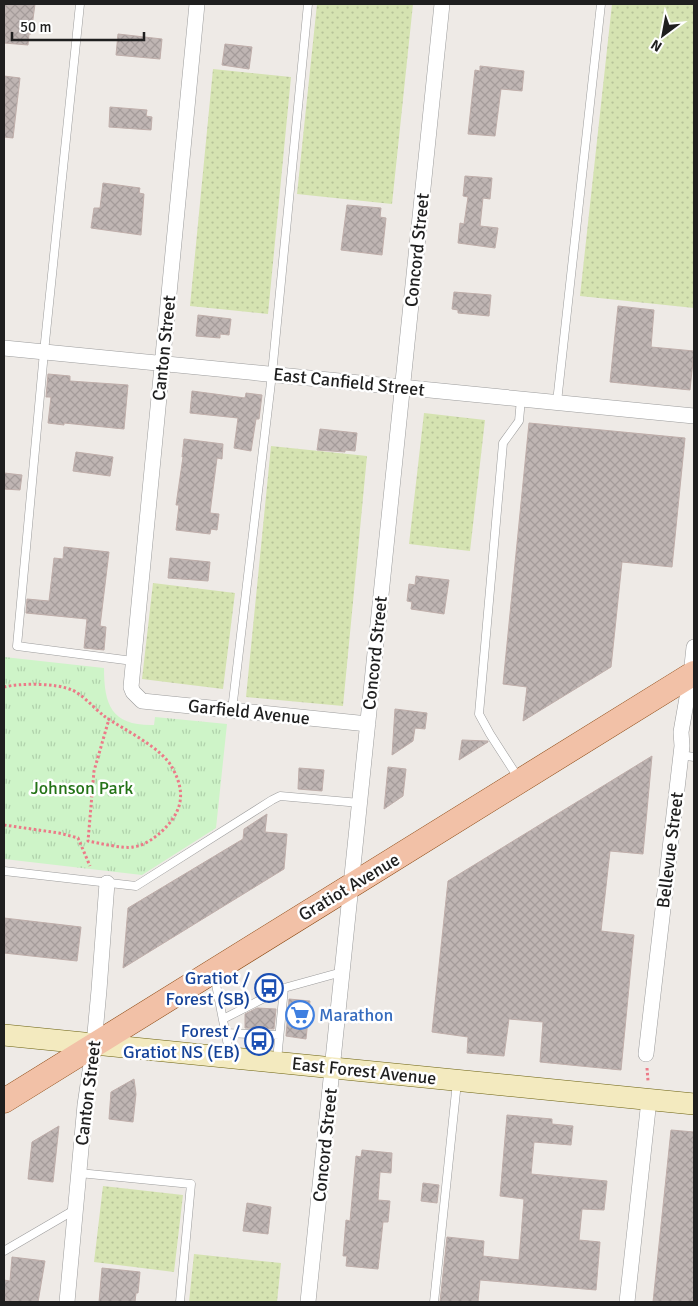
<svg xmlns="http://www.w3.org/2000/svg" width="698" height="1306" font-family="Signika,sans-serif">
<defs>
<pattern id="grass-dots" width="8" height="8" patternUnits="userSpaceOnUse" patternTransform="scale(1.25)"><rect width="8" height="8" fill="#d5e3b1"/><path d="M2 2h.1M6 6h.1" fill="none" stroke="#b6c298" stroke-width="1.8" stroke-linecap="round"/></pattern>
<pattern id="park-tufts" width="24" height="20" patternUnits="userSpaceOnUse" patternTransform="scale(1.25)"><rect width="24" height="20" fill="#cef4c8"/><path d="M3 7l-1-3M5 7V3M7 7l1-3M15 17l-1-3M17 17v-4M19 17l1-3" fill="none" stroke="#b0d1ab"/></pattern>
<pattern id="building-cross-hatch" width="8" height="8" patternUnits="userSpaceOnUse" patternTransform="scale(1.25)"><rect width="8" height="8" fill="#bfb5b3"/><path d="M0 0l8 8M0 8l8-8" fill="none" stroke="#a49b9a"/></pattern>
</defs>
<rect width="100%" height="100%" fill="#eeeae6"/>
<!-- grass -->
<path fill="url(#grass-dots)" d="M317,4H413L392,204L297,194Z
M612,4H694V308L580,296Z
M213,69L291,77L268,314L190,306Z
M424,413L485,420L470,551L409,544Z
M271,446L367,456L343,706L246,697Z
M153,583L235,593L223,689L142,679Z
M103,1186L183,1195L174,1272L94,1262Z
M194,1254L281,1263L277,1302H189Z"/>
<!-- park -->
<path fill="url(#park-tufts)" d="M4,657L104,668C104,706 112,726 154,725L155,717L227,724L216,828L142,875L4,859Z"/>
<!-- building -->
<path fill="url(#building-cross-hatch)" stroke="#bfaeaa" d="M4,4H35L31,34H29L28,45L4,43Z
M118,34L162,39L160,59L116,55Z
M225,44L252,47L249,69L222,65Z
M480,66L524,71L522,91L501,89L495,136L468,134L475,70L480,71Z
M4,76L20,78L13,138L4,137Z
M110,107L147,110L146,116L152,117L151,130L109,127Z
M465,176L492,178L490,199L483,198L480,226L498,228L495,248L458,243L460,223L464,224L468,197L463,196Z
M103,183L140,188L139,193L144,194L141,235L91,228L94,208H100Z
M347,205L381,208L380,217L386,218L382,255L341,250Z
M454,292L491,295L489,316L458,313V310L452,309Z
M618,306L654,310L651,347L694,351L690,390L610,382Z
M198,315L231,319L229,335L220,334V338L196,336Z
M48,374L70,376V381L128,385L124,429L64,423V425L48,423L51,397H46Z
M192,391L245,398L246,393L262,395L259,419H256L251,451L234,448L238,418L190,413Z
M529,423L685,438L672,567L622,562L611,667L523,721L527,687L503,684Z
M320,429L357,433L355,451L345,450V452L317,450Z
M184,439L223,444L222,459L217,458L210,513L219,514L217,530L211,529L210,534L176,530L179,505H176L183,457H182Z
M76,452L113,457L110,476L73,471Z
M4,473L22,475L20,490L4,489Z
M64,547L109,552L100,626L106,627L104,650L84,648L87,619L26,613L27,599L49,601L54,558L63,559Z
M170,558L210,562L208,581L168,578Z
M416,576L449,580L444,614L411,609L412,602L407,601L409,584L415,585Z
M395,709L427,713L425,729L415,728L413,741L392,755Z
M462,740L488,741V742L459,760Z
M652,756L643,854L610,851L601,931L634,935L621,1070L540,1062L543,1022L509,1019L504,1056L467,1053L468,1037L432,1032L448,881Z
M388,767L406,769L403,796L384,809Z
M299,768L324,770L322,791L298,789Z
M267,814L265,832L287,834L284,869L123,968L128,908L243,839L244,829Z
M4,918L81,927L77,961L4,953Z
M289,999L310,1001L306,1039L286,1036Z
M257,1008L276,1009L274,1029L245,1028V1014Z
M134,1079L136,1094L133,1122L109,1119L111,1092Z
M507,1115L552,1119V1124L573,1126L571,1145L534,1142L531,1174L607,1181L604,1210L582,1209L579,1240L600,1242L596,1290L480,1280L478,1302H440L447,1237L484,1241L483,1256L519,1260L524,1199L500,1196Z
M59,1126L53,1182L28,1179L32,1142Z
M671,1130L694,1132V1302H653Z
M362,1150L392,1153L391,1173L380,1172L378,1200L390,1201L388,1222H383L378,1269L346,1266L347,1256H343L346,1220L350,1221L356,1156L361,1157Z
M423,1183L439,1185L437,1203L421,1201Z
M247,1203L271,1207L268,1234L243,1231Z
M12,1257L45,1261L38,1302L4,1301V1280L10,1281Z
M102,1268L140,1272L138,1293H136L135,1302H99Z"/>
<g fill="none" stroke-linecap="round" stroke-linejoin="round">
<defs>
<path id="service" d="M80,4L44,352L17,646L133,661
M557,402L601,4
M232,710L272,374L308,4
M680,755L694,757
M519,779L490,734L479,714L503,443L519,421L521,399
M4,871L136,886L272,800L280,796L360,803
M214,974L230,1056
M223,1019L284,988
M225,1033L279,1035
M277,1060L284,988L342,972
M79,1173L191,1184L180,1302
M4,1251L76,1209
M434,1302L457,1082"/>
<path id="minor" d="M197,4L131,687L133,692L142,701L368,724
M4,348L694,416
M646,1054L682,746L681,732L691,675L694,647
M67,1302L85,1105L94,1044L99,990L107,883
M308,1302L442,4
M627,1302L649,1100"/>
<path id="secondary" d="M4,1035L694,1104"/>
<path id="primary" d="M4,1101L694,673"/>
</defs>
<!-- service casing -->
<use href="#service" stroke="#9c9c9c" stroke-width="9"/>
<!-- minor casing -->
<use href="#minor" stroke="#9c9c9c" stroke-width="16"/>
<!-- secondary casing -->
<use href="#secondary" stroke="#6b6110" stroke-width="22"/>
<!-- primary casing -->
<use href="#primary" stroke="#8a460f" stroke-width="25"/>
<!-- path -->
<path stroke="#ec7a88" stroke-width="3" stroke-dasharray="2.5 2.5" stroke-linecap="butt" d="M4,687C20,683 56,683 72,690C82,694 95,709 104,716C124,730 163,748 173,769C187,795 181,814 160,833C153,839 143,846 133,847C123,849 99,843 88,841L94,771L109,719
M4,825L59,833L78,838L90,866
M647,1068L648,1081"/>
<!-- service -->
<use href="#service" stroke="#fff" stroke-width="8"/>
<!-- minor -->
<use href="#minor" stroke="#fff" stroke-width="15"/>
<!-- secondary -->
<use href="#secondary" stroke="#f3eabf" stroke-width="21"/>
<!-- primary -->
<use href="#primary" stroke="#f2c1a7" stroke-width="24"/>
</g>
<!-- icons -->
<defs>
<symbol id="bus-ring" viewBox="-11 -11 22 22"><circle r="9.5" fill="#fff" stroke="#1a4fb4" stroke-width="1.5"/><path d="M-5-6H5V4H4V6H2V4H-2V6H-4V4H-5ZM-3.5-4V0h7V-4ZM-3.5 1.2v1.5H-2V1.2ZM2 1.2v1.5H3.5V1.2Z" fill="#1a4fb4"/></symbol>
<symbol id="supermarket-ring" viewBox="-11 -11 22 22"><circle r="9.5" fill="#fff" stroke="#3f7fe0" stroke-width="1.5"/><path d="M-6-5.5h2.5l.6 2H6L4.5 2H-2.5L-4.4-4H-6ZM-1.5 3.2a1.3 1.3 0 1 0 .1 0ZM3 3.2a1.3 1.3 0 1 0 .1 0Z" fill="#3f7fe0"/></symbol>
</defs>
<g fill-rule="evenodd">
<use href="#bus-ring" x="253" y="972" width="32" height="32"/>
<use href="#supermarket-ring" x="284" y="999" width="32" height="32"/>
<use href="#bus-ring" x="243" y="1025" width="32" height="32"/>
</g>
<g text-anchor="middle" stroke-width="5" stroke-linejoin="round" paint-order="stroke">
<!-- street labels -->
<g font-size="18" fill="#1f1f1f" stroke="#fff">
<text transform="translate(417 250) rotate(-84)" y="6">Concord Street</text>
<text transform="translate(164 348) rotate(-84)" y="6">Canton Street</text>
<text transform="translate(349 382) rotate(6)" y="6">East Canfield Street</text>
<text transform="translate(375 653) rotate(-84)" y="6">Concord Street</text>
<text transform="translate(249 712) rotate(6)" y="6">Garfield Avenue</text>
<text transform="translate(670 850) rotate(-83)" y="6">Bellevue Street</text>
<text transform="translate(349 887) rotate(-31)" y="6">Gratiot Avenue</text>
<text transform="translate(364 1071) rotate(6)" y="6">East Forest Avenue</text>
<text transform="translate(88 1093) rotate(-83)" y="6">Canton Street</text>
<text transform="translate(325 1145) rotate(-84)" y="6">Concord Street</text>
</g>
<!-- park labels -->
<g font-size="18" fill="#247317" stroke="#fff">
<text x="82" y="794">Johnson Park</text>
</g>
<!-- transit labels -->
<g font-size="18" fill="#164399" stroke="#fff" text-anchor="end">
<text x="250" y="984">Gratiot /<tspan x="250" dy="21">Forest (SB)</tspan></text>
<text x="240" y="1037">Forest /<tspan x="240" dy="21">Gratiot NS (EB)</tspan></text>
</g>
<!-- shop labels -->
<g font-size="18" fill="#366cbe" stroke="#fff" text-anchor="start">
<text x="319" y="1021">Marathon</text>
</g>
</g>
<!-- border -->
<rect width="698" height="1306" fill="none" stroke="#1f1f1f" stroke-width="10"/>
<!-- north arrow -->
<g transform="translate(663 35) rotate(212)" stroke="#ffffff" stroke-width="4" paint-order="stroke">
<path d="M0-4L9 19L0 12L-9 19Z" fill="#1f1f1f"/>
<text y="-8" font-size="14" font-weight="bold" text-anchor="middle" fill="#1f1f1f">N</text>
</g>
<!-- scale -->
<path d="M12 32v8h132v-8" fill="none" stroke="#1f1f1f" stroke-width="2.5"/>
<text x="20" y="32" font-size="15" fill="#1f1f1f" stroke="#ffffff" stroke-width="4" paint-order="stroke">50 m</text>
</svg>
